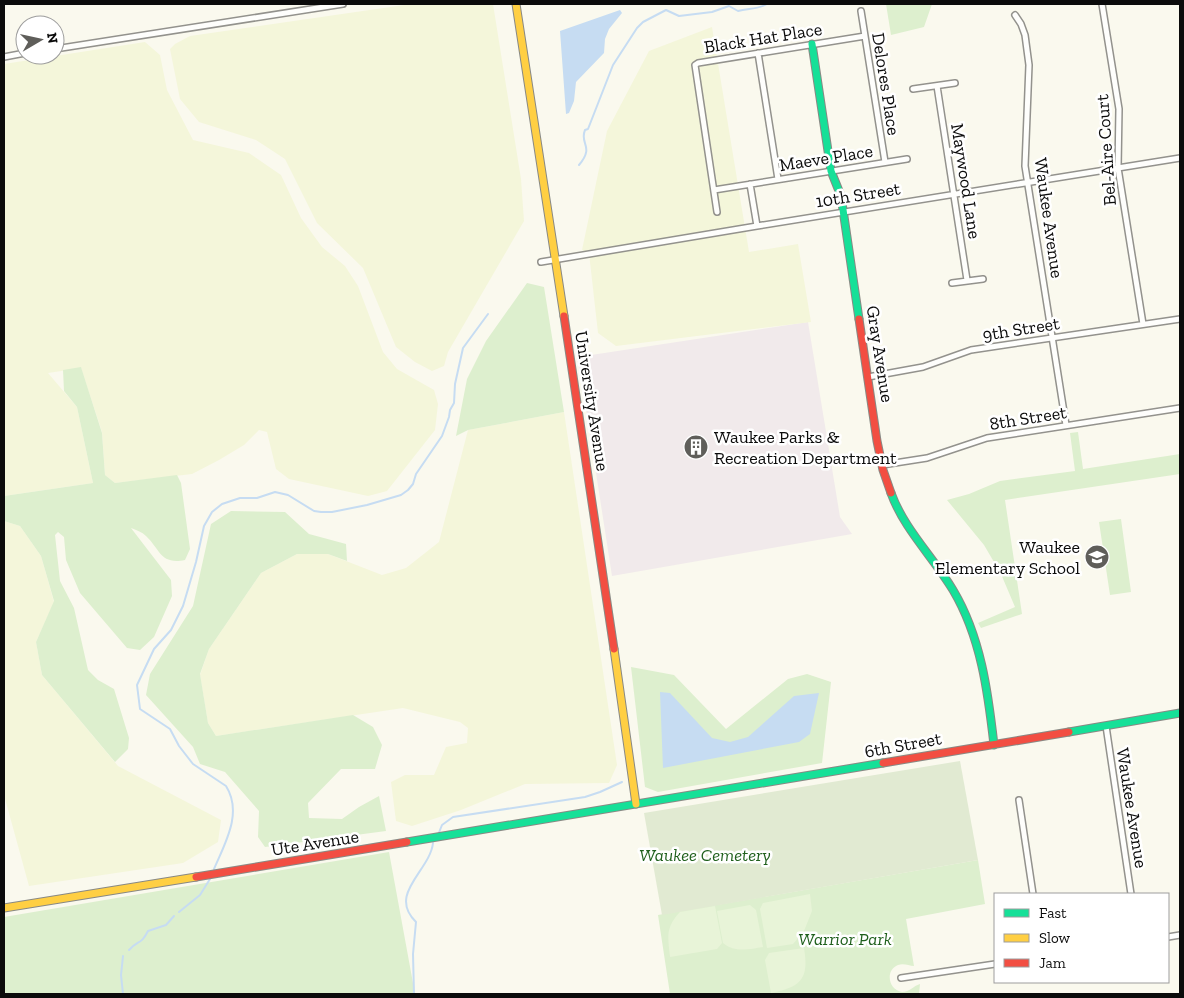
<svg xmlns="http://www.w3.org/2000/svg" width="1184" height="998" font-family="'Zilla Slab',serif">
<rect width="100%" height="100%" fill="#faf9ee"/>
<!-- industrial -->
<path fill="#f1eaeb" d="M808,322L840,517L852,534L612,576L578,357Z"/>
<!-- farmland -->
<path fill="#f4f6da" d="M411,4H493L521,179L524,221L448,352L444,366L432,371L415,362L396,347L363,268L317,223L285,159L256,140L199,122L180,99L170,49L175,44L190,36Z
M712,27L749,252L798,244L811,322L616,346L598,333L589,253L582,250L607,131L649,51Z
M145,42L160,55L167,90L193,140L249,153L281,175L301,218L322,247L345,266L358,286L383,352L397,369L434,390L438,404L435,430L387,491L368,496L289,479L276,469L267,432L259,430L244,445L219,460L192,474L115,483L105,475L102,432L81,368L48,373L77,407L93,483L4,496V64Z
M564,412L617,765L609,783L525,784L461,810L412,826L396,821L391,782L405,775H434L446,747L467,743L468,728L460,722L403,708L216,736L208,723L200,675L209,649L261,573L297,554H328L382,575L406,568L439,542L468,430Z
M4,521L20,526L41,556L54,602L36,642L42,675L118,766L221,820L218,842L183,863L29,886L4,795Z"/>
<!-- green -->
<path fill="#ddefce" d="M886,4H932L924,27L891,35Z
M527,283L544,287L564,412L468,430L456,436L467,379L486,341Z
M81,367L102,433L105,475L115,483L177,475L181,483L190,549L185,560C160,565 160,549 146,536C142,532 136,530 131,528L171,580L172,596L154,637L140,650L127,648L80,593L66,560L64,537L58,532L55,535L60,581L74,608L88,670L98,680L114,689L129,738L128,749L115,762L42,675L36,642L54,601L41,556L20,526L4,521V496L93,483L77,407L64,391L63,370Z
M1078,432L1083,469L1180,454V474L1005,500L1022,614L981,628L978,623L1015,607L1001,574L984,545L947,500L969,494L1000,481L1075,471L1070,433Z
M231,511L285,512L309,534L346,544L347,561L328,554H297L261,573L209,649L200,674L208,723L216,736L353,715L373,727L382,745L375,769H341L308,803L309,818L342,819L359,807L379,796L386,831L265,847L258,837L259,811L225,772L200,764L193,747L146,695L150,674L193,606L211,524Z
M1121,519L1131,592L1110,595L1099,522Z
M631,667L674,675L726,729L788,679L807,674L831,682L822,763L658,792L645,787Z
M389,852L415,994H4V917Z
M978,860L985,904L906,919L914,966C909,966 904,963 898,965C885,970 888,990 902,992C910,992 913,986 920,984L919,994H670L658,915Z"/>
<!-- cemetery -->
<path fill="#e1ead2" d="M960,761L978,860L662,915L644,813Z"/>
<!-- pitch -->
<path fill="#e8f4d8" d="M810,894L812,911L804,931L793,944L767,948L760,909L763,903Z
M750,905L756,910L763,947C750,949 735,953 723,943L717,911Z
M715,906L722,943L717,949L670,957C668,937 665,928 680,912Z
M804,948C809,978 802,987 771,993L765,960L769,953Z"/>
<!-- water -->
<path fill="#c6dcf2" d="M620,10L622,13L609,29L605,39L604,53L576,82L574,101L569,113L566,114L560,31Z
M660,692L670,693L712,738L730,742L748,737L794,696L819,693L810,734L799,742L663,768Z"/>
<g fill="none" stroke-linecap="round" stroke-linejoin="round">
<!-- stream -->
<path stroke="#c6dcf2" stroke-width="2" d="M579,165C595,146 579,144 585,130L588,129L613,65L637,28L643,22L666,10L679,16L712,12L729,6L738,11C748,8 757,10 767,4
M438,835L442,825L453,817L585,797L600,792L622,782
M214,869C225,843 243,813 226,786L193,764L179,746L170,729L140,709L137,685L154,649L171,630L183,606L196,562L204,526L212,512L222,504L240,498H257L275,492L288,495L314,511L321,512H332L367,505L401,495L408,490L413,484L416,474L442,436L449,417L450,410L454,403L455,384L463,348L488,314
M179,912L200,895L210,879
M129,950C138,940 141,945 148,931L166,925L174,916
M123,994L121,975L123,956
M414,994L413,954L416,922C387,894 430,871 433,843"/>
<defs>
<path id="street" d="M1102,4L1119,109L1118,168L1143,324
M861,11L885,162
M1015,15L1021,24L1025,35L1029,65L1025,166L1066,425
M55,49L343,4
M758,53L778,179
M4,57L25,53
M937,86L967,280
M913,89L955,83
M750,184L757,226
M714,190L907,159
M717,212L695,65L698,63L865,36
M541,262L757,226L1180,158
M952,283L983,279
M868,377L923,367L971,350L1180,319
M882,465L927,458L987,438L1180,408
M1106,726L1131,894
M1019,800L1033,894
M1168,937L1180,935
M901,978L995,964"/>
<path id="fast" d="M812,44L831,171L841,196L859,319
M891,493C904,529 933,557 953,590C981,637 988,692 994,745
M1069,732L1180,713
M407,842L883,763"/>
<path id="slow" d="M516,4L564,316
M614,649L636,804
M4,908L196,877"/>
<path id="jam" d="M564,316L614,649
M859,319L877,441L883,470L891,493
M883,763L1069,732
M196,877L407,842"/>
</defs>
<!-- street casing -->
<use href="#street" stroke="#93928d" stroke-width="8"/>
<!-- fast casing -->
<use href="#fast" stroke="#898984" stroke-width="9"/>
<!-- slow casing -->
<use href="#slow" stroke="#898984" stroke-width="9"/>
<!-- jam casing -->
<use href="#jam" stroke="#898984" stroke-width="9"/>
<!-- street -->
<use href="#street" stroke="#fefefc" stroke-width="5"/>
<!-- fast -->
<use href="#fast" stroke="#16e098" stroke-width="7"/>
<!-- slow -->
<use href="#slow" stroke="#ffcf43" stroke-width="7"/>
<!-- jam -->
<use href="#jam" stroke="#f24e42" stroke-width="7"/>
</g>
<!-- icons -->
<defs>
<symbol id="building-disc" viewBox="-11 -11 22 22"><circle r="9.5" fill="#5f5e5a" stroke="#fff"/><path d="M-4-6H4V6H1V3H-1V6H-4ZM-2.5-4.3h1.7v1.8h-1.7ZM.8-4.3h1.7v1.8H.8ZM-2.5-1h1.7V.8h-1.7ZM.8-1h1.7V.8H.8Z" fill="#fff"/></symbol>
<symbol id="school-disc" viewBox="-11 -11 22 22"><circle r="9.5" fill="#5f5e5a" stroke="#fff"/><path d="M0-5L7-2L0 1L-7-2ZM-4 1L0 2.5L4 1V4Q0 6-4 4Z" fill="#fff"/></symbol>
</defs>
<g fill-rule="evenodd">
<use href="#building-disc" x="682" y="433" width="28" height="28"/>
<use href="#school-disc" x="1083" y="543" width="28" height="28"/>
</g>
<g text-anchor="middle" stroke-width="5" stroke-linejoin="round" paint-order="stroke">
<!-- street labels -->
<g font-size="18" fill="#0b0b0b" stroke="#fff">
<text transform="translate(763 38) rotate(-9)" y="6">Black Hat Place</text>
<text transform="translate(886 84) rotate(81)" y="6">Delores Place</text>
<text transform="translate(1106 150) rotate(-94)" y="6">Bel-Aire Court</text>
<text transform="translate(826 158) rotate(-9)" y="6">Maeve Place</text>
<text transform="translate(966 181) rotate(81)" y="6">Maywood Lane</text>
<text transform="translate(858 195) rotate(-9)" y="6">10th Street</text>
<text transform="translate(1049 218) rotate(82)" y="6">Waukee Avenue</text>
<text transform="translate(1021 329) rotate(-9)" y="6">9th Street</text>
<text transform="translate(880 354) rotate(81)" y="6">Gray Avenue</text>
<text transform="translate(592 401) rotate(81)" y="6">University Avenue</text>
<text transform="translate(1028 418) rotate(-9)" y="6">8th Street</text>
<text transform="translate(903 745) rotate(-10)" y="6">6th Street</text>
<text transform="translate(1132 808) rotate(81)" y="6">Waukee Avenue</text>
<text transform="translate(315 843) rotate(-9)" y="6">Ute Avenue</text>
</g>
<!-- poi labels -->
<g font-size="18" fill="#0b0b0b" stroke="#fff" text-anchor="start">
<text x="714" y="443">Waukee Parks &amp;<tspan x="714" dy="21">Recreation Department</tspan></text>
<text x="1080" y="553" text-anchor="end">Waukee<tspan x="1080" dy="21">Elementary School</tspan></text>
</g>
<!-- park labels -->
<g font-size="18" font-style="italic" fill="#20601d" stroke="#fff">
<text x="705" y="861">Waukee Cemetery</text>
<text x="845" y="945">Warrior Park</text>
</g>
</g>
<!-- border -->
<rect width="1184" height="998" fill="none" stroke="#0b0b0b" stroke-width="10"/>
<!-- legend -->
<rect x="994" y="893" width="175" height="90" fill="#ffffff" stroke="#9d9d9d"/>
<rect x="1004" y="909" width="25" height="8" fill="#16e098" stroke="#9d9d9d"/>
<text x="1039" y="918" font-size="15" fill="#0b0b0b">Fast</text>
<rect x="1004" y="934" width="25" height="8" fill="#ffcf43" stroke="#9d9d9d"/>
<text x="1039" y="943" font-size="15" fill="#0b0b0b">Slow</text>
<rect x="1004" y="959" width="25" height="8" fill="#f24e42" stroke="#9d9d9d"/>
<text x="1039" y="968" font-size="15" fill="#0b0b0b">Jam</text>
<!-- north arrow -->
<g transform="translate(40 40) rotate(81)"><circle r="24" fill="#ffffff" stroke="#9d9d9d"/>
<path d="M0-4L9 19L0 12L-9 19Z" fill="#5f5e5a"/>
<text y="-8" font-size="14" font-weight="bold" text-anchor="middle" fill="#0b0b0b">N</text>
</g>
</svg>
